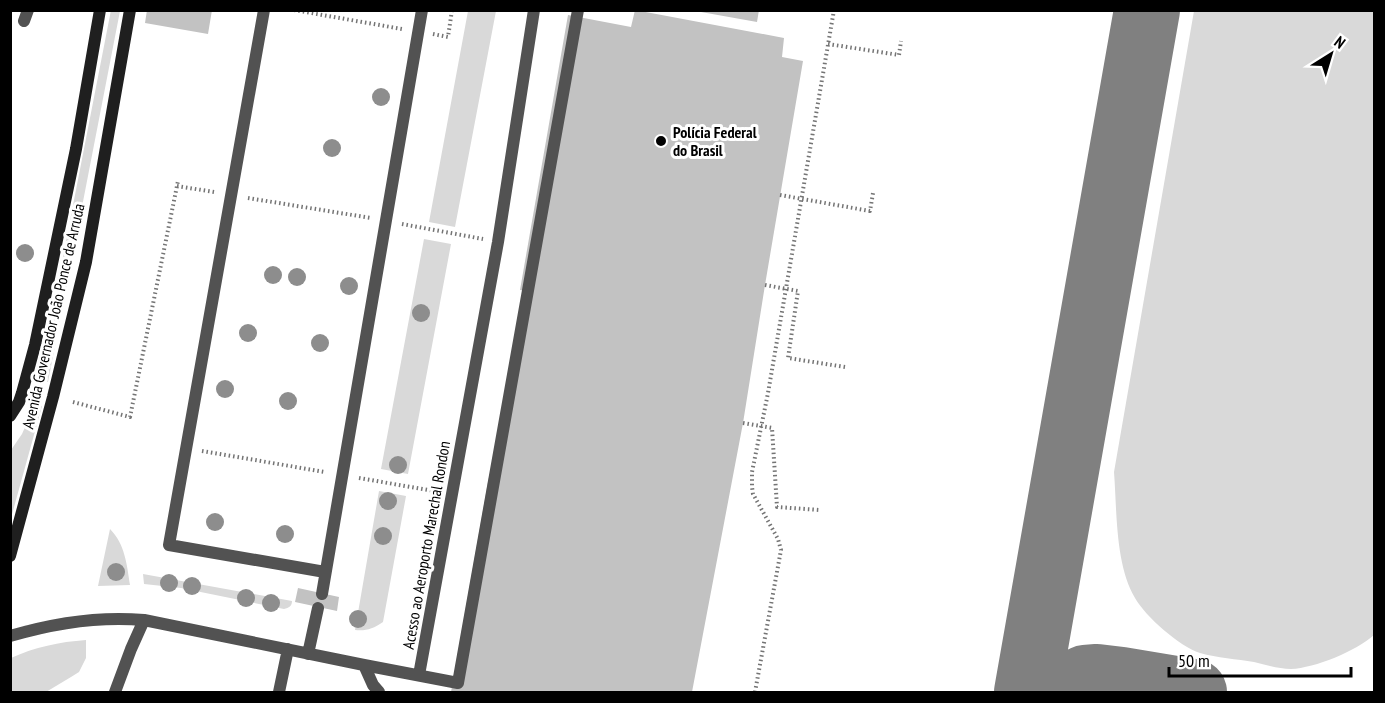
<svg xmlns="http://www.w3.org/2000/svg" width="1385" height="703" font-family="'PT Sans Narrow',sans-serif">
<rect width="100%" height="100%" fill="#fff"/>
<!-- green -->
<path fill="#d9d9d9" d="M111,10L120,11L48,382L39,380Z
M468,11H496L455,227L429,222Z
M1194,11H1374V635C1356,651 1315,668 1291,669C1279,669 1266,665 1254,662C1237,659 1217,658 1200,653C1179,646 1146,617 1135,598C1115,564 1117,511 1114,472Z
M424,239L451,244L408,474L381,469Z
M35,404L42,406L11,518V450L22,434Z
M379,491L406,496L383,622C373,629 366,631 355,630Z
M110,529C125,544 127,565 130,585L98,586Z
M143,574L292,601C292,606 289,608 284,609L181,588L144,584Z
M86,640V658L79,672L71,677L46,692H11V658C35,647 59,642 86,640Z"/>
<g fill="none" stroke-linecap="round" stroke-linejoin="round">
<!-- taxiway -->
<path stroke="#808080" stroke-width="66" d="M1027,692L1147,10
M1056,692L1085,678L1097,677L1122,680L1194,692"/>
</g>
<!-- building -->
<path fill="#c2c2c2" d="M147,10H212L208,34L145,23Z
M635,10L784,38L782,57L803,61L765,285L743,423L692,692H451L488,482L531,291L520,290L568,15L631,27Z
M701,10H759L757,22L701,12Z
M298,588L339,597L337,611L295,602Z"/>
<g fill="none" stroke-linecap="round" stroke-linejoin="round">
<!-- path -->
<path stroke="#747474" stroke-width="4" stroke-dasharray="1.5 3" stroke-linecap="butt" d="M294,10L402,29
M433,34L448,37L452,10
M828,44L899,55L901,41
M177,186L214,192
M248,198L371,218
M402,224L483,239
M73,402L130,417L178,181
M202,451L325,472
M359,478L434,491
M755,692L781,550L778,539L753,494L752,487V472L768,393L834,10"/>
<!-- lane -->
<path stroke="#525252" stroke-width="12" d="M264,10L169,545L325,572
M24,21L28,10
M322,594L422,10
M10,636C54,623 99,616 144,620L364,665L458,683L578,10
M308,654L318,608
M364,665L373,685L379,692
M419,675L498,242L534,10
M115,692L131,649L144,620
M279,692L288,649"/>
<!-- secondary -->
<path stroke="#1f1f1f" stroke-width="12" d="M10,416L19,402L22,393L35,345L76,149L100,10
M10,556L53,397L86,262L130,10"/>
<!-- path-bridge -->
<path stroke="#747474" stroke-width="4" stroke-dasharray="1.5 3" stroke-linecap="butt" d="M780,195L870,211L873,193
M765,285L798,291L788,358L845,367
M743,423L772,428L777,507L820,510"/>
</g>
<!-- trees -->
<g fill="#8d8d8d">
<circle cx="381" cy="97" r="9"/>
<circle cx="332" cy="148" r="9"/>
<circle cx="25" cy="253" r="9"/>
<circle cx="273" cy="275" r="9"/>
<circle cx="297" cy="277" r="9"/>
<circle cx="349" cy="286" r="9"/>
<circle cx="421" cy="313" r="9"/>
<circle cx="248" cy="333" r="9"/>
<circle cx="320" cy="343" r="9"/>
<circle cx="225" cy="389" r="9"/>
<circle cx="288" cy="401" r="9"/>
<circle cx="398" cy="465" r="9"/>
<circle cx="388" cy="501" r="9"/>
<circle cx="215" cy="522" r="9"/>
<circle cx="285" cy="534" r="9"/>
<circle cx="383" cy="536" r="9"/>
<circle cx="116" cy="572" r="9"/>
<circle cx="169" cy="583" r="9"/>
<circle cx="192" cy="586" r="9"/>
<circle cx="246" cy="598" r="9"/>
<circle cx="271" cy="603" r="9"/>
<circle cx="358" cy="619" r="9"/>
</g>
<!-- markers -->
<circle fill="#000" stroke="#fff" stroke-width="2" cx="661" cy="141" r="6"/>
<g text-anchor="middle" stroke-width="6" stroke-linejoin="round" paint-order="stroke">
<!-- poi labels -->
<g font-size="16" font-weight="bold" fill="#000" stroke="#fff" text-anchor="start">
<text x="673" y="138">Polícia Federal<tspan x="673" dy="18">do Brasil</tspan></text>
</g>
<!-- street labels -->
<g font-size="16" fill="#000" stroke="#fff">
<text transform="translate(53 316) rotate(-77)" y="6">Avenida Governador João Ponce de Arruda</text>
<text transform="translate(426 545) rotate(-80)" y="6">Acesso ao Aeroporto Marechal Rondon</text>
</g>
</g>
<!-- border -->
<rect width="1385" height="703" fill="none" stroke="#000000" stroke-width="24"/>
<!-- north arrow -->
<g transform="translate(1331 54) rotate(37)" stroke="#ffffff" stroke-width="4.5" paint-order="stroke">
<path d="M0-4.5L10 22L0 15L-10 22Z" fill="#000000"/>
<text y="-9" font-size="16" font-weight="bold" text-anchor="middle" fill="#000000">N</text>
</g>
<!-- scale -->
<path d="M1169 667v9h182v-9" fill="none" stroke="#000000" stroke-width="3"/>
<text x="1178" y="667" font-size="18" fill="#000000" stroke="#ffffff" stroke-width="4.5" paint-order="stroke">50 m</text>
</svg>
